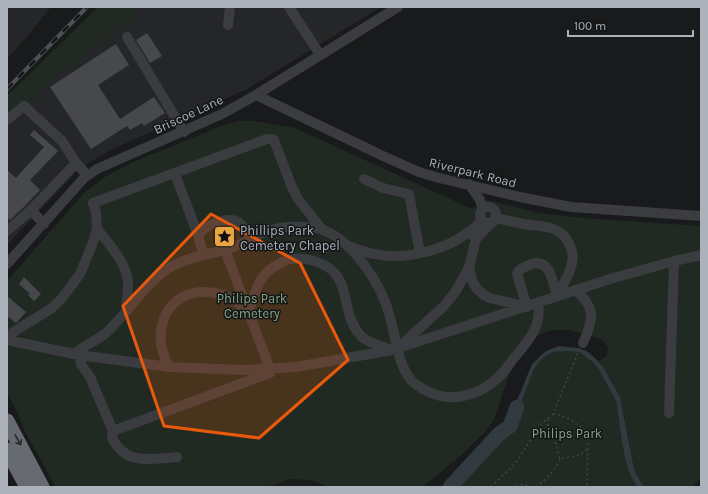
<svg xmlns="http://www.w3.org/2000/svg" width="708" height="494" font-family="Karla,sans-serif">
<rect width="100%" height="100%" fill="#191a1b"/>
<!-- built -->
<path fill="#252628" d="M7,7H51L26,38L7,59Z
M134,7H381L247,89L113,149L81,167L7,245V118L106,36L139,18Z"/>
<!-- green -->
<path fill="#212a22" d="M98,7H134L140,18L106,36L7,118V96Z
M240,121H254L295,128L472,209L487,200L540,213L582,218L701,226L700,479L692,487H644L636,474L633,464C625,426 625,394 599,361L607,356L608,347L601,339L570,330H559L548,331L538,335L530,341L516,360L507,380L494,420L484,433L456,460L422,487H328L311,480L290,479L268,487H55C47,469 37,454 28,437C20,423 18,408 7,395V281L84,193L105,177L129,164L226,124Z
M565,351C569,351 574,351 578,352C596,357 608,385 616,401L628,467L638,487H452L500,435L512,427L534,369L543,358L553,352Z"/>
<!-- water -->
<path fill="#303a3f" d="M559,346L579,348L588,352L595,358L604,368L620,397L633,464L636,474L644,487H638C622,469 621,425 616,401L598,368L592,361L579,352L565,351L553,352L543,358L534,369L512,427L508,423L532,364L546,351Z"/>
<g fill="none" stroke-linecap="round" stroke-linejoin="round">
<!-- river -->
<path stroke="#303a3f" stroke-width="15" d="M450,487L499,434L510,426L517,407"/>
</g>
<!-- building -->
<path fill="#46484b" d="M147,33L162,56L150,63L136,40Z
M116,44L129,65L98,85L120,119L154,97L165,113L144,126L142,123L130,130L127,126L91,149L50,87Z
M34,130L58,151L30,180L40,190L26,205L10,220L7,217V170L16,178L44,147L30,135Z
M24,277L41,294L34,301L28,295L30,294L19,284Z
M7,296L26,312L16,323L7,316Z"/>
<g fill="none" stroke-linecap="round" stroke-linejoin="round">
<!-- path -->
<path stroke="#414347" stroke-width="1.5" stroke-dasharray="2 3" stroke-linecap="butt" d="M553,414H557L570,419L583,429L588,437L587,487
M548,419V431L556,444L560,459L580,455L588,449
M491,487L515,464L541,424L553,414L579,350
M511,487L524,484L530,487
M536,487C547,479 554,471 560,459"/>
<!-- minor -->
<path stroke="#3b3c40" stroke-width="10" d="M289,7L320,55
M228,25L230,7
M127,37L184,132
M256,95L383,156L419,172L439,178L520,197L571,207L701,216
M7,120L24,106L62,141L76,163
M175,174L198,235
M364,179L383,188L409,194L420,253
M469,184L480,200L482,208
M480 215a8 8 0 1 1 16 0a8 8 0 1 1-16 0Z
M31,210L44,224
M496,218C505,220 514,222 523,224C533,226 546,225 556,230C567,235 575,251 572,263C570,274 562,286 557,296
M482,221L470,231L476,239L491,223
M97,229C109,244 126,262 128,282C128,292 127,301 126,310
M7,231L31,210L76,163L87,175
M252,239C267,228 285,226 303,227C309,227 316,227 321,229C353,240 382,285 390,317C396,337 397,363 411,380C414,384 419,386 423,389C453,407 489,393 508,366C522,346 543,331 538,303
M476,239L469,267L472,280L477,289L484,295L490,298L527,307
M351,247C359,250 367,253 375,254C405,261 446,250 470,231
M7,264L84,178L97,169L222,114L256,95L398,7
M575,290C597,308 593,321 583,343
M527,307L517,274C519,269 524,267 529,265C550,256 553,282 557,296
M7,336L52,308L63,297L80,274L92,245L97,229L96,212L93,203L267,139H272L274,140L291,185L298,199L321,228
M7,340L79,355L169,367L243,370L296,367L392,350L610,279L674,261L701,255
M399,347L444,306L456,291L469,267
M74,354C84,345 97,341 107,332C130,311 146,280 174,265C188,258 202,255 217,252C229,250 241,244 252,239C242,224 239,216 219,222C215,223 211,224 207,227C204,229 201,232 198,235L203,254
M79,355L81,364L90,377L113,431L112,438C126,466 151,459 177,457
M169,367C166,360 162,352 161,344C158,305 186,284 223,295C232,297 241,306 249,311C257,285 260,271 287,260C296,257 306,259 314,261C355,272 338,310 360,335C367,343 382,346 392,350
M669,413L674,261
M113,431L270,373V369L225,250"/>
<!-- highway -->
<path stroke="#676a71" stroke-width="15" d="M7,421L42,487
M7,450L27,487"/>
<defs>
<path id="rail" d="M7,89L87,7"/>
</defs>
<!-- rail casing -->
<use href="#rail" stroke="#4e5055" stroke-width="4"/>
<!-- rail -->
<use href="#rail" stroke="#141517" stroke-width="2.5" stroke-dasharray="8" stroke-linecap="butt"/>
</g>
<!-- one-way arrows -->
<defs><path id="oneway-shaft" d="M-6 0H5M1.5-3L5.5 0L1.5 3" fill="none" stroke-width="1.6" stroke-linecap="round" stroke-linejoin="round"/></defs>
<use stroke="#292a2e" href="#oneway-shaft" transform="translate(18 440) rotate(61)"/>
<!-- marked area -->
<path fill="#e8590c" fill-opacity="0.2" stroke="#e8590c" stroke-width="3" stroke-linejoin="round" d="M211,214L300,263L348,360L259,438L164,426L123,306Z"/>
<!-- icons -->
<defs>
<symbol id="sight-square" viewBox="-11 -11 22 22"><rect x="-9" y="-9" width="18" height="18" rx="4" fill="#eba442" stroke="#141517"/><path d="M0-6L1.8-2.2L6-1.7L2.9 1.2L3.7 5.4L0 3.3L-3.7 5.4L-2.9 1.2L-6-1.7L-1.8-2.2Z" fill="#111"/></symbol>
</defs>
<g fill-rule="evenodd">
<use href="#sight-square" x="212" y="224" width="25" height="25"/>
</g>
<g text-anchor="middle" stroke-width="3" stroke-linejoin="round" paint-order="stroke">
<!-- street labels -->
<g font-size="13" fill="#acb2ba" stroke="#141517">
<text transform="translate(188 114) rotate(-25)" y="5">Briscoe Lane</text>
<text transform="translate(473 172) rotate(14)" y="5">Riverpark Road</text>
</g>
<!-- poi labels -->
<g font-size="13" fill="#acb2ba" stroke="#141517" text-anchor="start">
<text x="240" y="235">Phillips Park<tspan x="240" dy="15">Cemetery Chapel</tspan></text>
</g>
<!-- park labels -->
<g font-size="13" fill="#85a584" stroke="#141517">
<text x="252" y="303">Philips Park<tspan x="252" dy="15">Cemetery</tspan></text>
<text x="567" y="438">Philips Park</text>
</g>
</g>
<!-- border -->
<rect width="708" height="494" fill="none" stroke="#acb2ba" stroke-width="16"/>
<!-- scale -->
<path d="M568 30v6h125v-6" fill="none" stroke="#acb2ba" stroke-width="2"/>
<text x="574" y="30" font-size="12" fill="#acb2ba" stroke="#141517" stroke-width="3" paint-order="stroke">100 m</text>
</svg>
